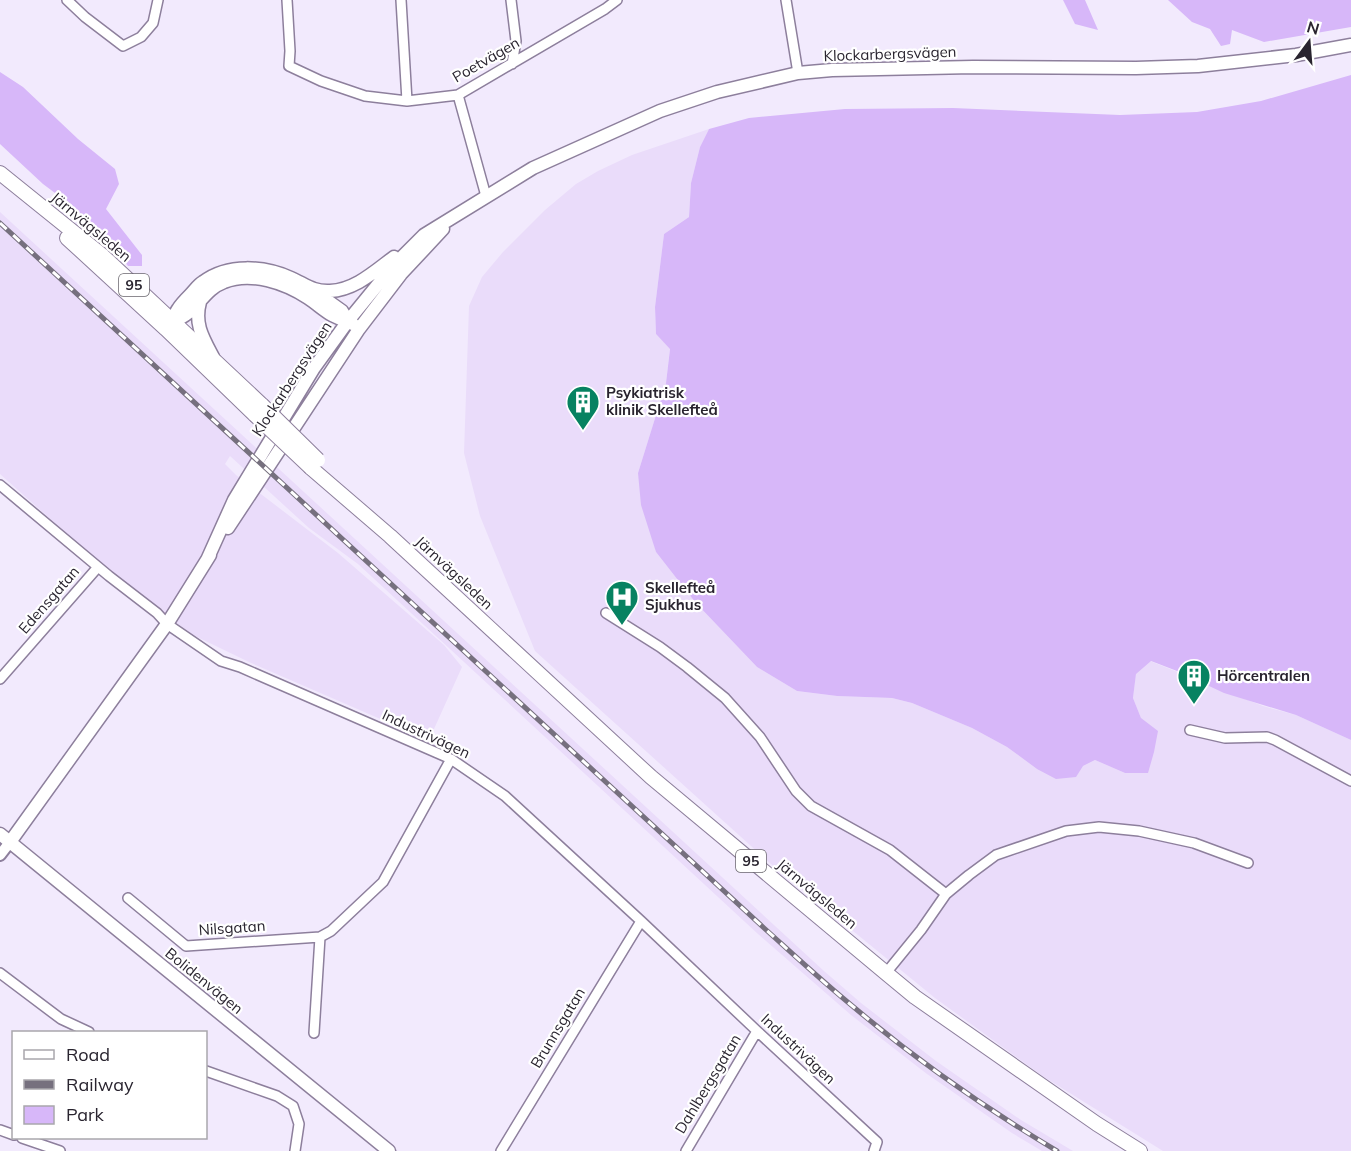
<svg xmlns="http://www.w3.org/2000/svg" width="1351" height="1151" font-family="Mulish,sans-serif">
<rect width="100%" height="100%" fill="#f2eafd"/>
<!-- built -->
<path fill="#eadcfa" d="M709,129L700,147L691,183L689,217L664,234L655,307L656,334L670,348L666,383L638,473L656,552L695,602L757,667L797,691L837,696L892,698L912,703L972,728L1007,747L1037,769L1083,766L1095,760L1125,773L1141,718L1133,698L1136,673L1150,661L1263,706L1296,715L1351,740V1151H1163L1044,1077L935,998L771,864L535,651L480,516L464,453L469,306L482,277L503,252L545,210L576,184L598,171L632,155Z
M0,212L824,971L861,1003L936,1061L1021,1120L1073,1151H1042L1012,1133L927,1074L851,1015L758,934L358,564L309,528L230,456L225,464L236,475L338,553L444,645L462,667L429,740L249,662L191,634L104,567L0,474Z"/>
<!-- green -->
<path fill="#d7b7f9" d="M1063,0H1085L1098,30L1075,24Z
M1168,0H1351V27L1264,42L1232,30L1230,44L1221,46L1210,29L1192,22Z
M0,72L23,87L78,139L115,169L119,184L106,209L142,255V266H128L102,232L71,205L43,184L0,144Z
M1351,75V740L1296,715L1224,693L1177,671L1151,661L1136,674L1133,698L1141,718L1158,731L1154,752L1148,773H1125L1095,760L1083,766L1076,777L1056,779L1037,769L1007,747L972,728L912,703L892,698L837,696L797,691L757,667L695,602L656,552L641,505L638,473L666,383L670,349L656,334L655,307L664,234L689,217L691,183L700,147L709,129L749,118L845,109L953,108L1120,115L1197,112L1261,101Z"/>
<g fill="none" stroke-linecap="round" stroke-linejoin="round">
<defs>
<path id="minor" d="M67,0L85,17L123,46L141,37L153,23L158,0
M287,0L290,51L289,66L321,81L365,96L407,101L458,95L605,9L617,0
M401,0L407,101
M511,0L516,41L512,64
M786,0L798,73
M458,95L486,196
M0,485L109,576L157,613L167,624L221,661L240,667L451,759L505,796L641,921L757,1031L877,1142L874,1151
M606,613L660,647L687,667L725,698L760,737L796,791L811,806L890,850L946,894
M0,679L98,567
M1190,730L1225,738L1267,737L1275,740L1351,781
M128,898L186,946L320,937
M0,973L61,1019L89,1032
M886,973L921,930L946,894L969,875L996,855L1066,831L1099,827L1139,831L1194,843L1248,863
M314,1033L320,937L331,931L383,882L451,759
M206,1071L277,1096L293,1106L299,1124L295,1151
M0,1130L14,1135
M22,1138L60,1151
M501,1151L641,921
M686,1151L757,1031"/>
<path id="tertiary" d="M0,855L10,842"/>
<path id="secondary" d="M314,291L342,311L348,321L353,324
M200,302C194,324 203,338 213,357
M173,321C197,314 202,290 224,282C251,271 285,283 308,298C323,308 331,318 348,321
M167,329C172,322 174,315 178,309C181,304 186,299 190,295C194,291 198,285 203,282C228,263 264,266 291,278C305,284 313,292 330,291C355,290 375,271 394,257
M228,528L359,329L401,274L443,229
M207,560L234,500L314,368L348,321L393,266L424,235L533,168L660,111L717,92L798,73L832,70L973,67L1136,68L1198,66L1296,55L1351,45
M0,834L389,1151
M10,842L167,624L210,555"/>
<path id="primary" d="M0,173L103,256L262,405
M67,238L166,329L255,415
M311,468L390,536L651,777L886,973L915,997L1097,1124L1140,1151"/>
</defs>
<!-- minor casing -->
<use href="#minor" stroke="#8d7f9c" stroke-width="12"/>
<!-- tertiary casing -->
<use href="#tertiary" stroke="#8d7f9c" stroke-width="14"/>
<!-- secondary casing -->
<use href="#secondary" stroke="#8d7f9c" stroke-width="15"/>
<!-- primary casing -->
<use href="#primary" stroke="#8d7f9c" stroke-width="16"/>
<!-- minor -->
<use href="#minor" stroke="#fff" stroke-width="9"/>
<!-- tertiary -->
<use href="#tertiary" stroke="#fff" stroke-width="10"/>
<!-- secondary -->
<use href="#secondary" stroke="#fff" stroke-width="12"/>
<!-- primary -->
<use href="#primary" stroke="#fff" stroke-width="14"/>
<defs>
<path id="rail" d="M0,223L764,928C794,955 824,983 856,1009C919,1062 987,1109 1057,1151"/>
</defs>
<!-- rail casing -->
<use href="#rail" stroke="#76707e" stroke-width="5"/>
<!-- rail -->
<use href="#rail" stroke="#fff" stroke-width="3" stroke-dasharray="9" stroke-linecap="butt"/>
<defs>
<path id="primary-bridge" d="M262,405L318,460
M255,415L311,468"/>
</defs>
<!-- primary-bridge casing -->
<use href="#primary-bridge" stroke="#8d7f9c" stroke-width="16" stroke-linecap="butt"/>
<!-- primary-bridge -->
<use href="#primary-bridge" stroke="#fff" stroke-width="14"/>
</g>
<!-- icons -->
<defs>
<symbol id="building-pin" viewBox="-11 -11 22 30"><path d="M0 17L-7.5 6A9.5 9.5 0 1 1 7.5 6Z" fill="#078261" stroke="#fff"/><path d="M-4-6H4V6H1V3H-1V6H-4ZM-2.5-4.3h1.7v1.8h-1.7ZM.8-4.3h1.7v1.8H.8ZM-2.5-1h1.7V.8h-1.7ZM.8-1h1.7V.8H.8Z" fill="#fff"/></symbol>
<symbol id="hospital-pin" viewBox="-11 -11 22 30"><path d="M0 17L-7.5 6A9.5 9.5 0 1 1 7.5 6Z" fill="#078261" stroke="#fff"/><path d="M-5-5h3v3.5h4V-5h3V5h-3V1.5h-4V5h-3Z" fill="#fff"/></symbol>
</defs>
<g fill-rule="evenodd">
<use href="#building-pin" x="564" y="383" width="38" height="52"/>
<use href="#hospital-pin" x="603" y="578" width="38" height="52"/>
<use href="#building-pin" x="1175" y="657" width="38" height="52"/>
</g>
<g text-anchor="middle" stroke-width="4.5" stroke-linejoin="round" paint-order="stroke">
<!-- shield labels -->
<g fill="#fff" stroke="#69666d" stroke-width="1.5">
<rect x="119" y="274" width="30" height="22" rx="4.5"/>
<rect x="736" y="850" width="30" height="22" rx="4.5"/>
</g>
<g font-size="14" font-weight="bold" fill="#29242f">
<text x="134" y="290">95</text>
<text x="751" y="866">95</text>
</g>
<!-- street labels -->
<g font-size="15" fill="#29242f" stroke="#fff">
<text transform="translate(890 54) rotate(-2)" y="5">Klockarbergsvägen</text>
<text transform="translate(486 60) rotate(-30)" y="5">Poetvägen</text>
<text transform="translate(91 227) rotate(40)" y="5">Järnvägsleden</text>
<text transform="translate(292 379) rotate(-57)" y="5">Klockarbergsvägen</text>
<text transform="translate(454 573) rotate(43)" y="5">Järnvägsleden</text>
<text transform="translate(49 600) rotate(-49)" y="5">Edensgatan</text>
<text transform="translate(426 734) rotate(25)" y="5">Industrivägen</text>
<text transform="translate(817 894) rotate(40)" y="5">Järnvägsleden</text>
<text transform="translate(232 928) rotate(-4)" y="5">Nilsgatan</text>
<text transform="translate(204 981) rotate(39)" y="5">Bolidenvägen</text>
<text transform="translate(558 1028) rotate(-59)" y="5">Brunnsgatan</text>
<text transform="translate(798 1049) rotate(43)" y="5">Industrivägen</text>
<text transform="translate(708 1084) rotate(-59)" y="5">Dahlbergsgatan</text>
</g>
<!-- poi labels -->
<g font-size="15" font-weight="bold" fill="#29242f" stroke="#fff" text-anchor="start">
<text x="606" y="398">Psykiatrisk<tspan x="606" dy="17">klinik Skellefteå</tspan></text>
<text x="645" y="593">Skellefteå<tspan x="645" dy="17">Sjukhus</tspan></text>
<text x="1217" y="681">Hörcentralen</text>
</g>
</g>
<!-- legend -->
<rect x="12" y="1031" width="195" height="108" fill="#ffffff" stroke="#a9a7ac" stroke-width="1.5"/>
<rect x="24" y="1050" width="30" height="9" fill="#ffffff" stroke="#a9a7ac" stroke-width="1.5"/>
<text x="66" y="1061" font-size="18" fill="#29242f">Road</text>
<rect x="24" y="1080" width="30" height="9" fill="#76707e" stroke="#a9a7ac" stroke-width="1.5"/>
<text x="66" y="1091" font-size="18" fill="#29242f">Railway</text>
<rect x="24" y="1106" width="30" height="18" fill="#d7b7f9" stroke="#a9a7ac" stroke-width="1.5"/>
<text x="66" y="1121" font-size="18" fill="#29242f">Park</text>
<!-- north arrow -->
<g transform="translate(1309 42) rotate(16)" stroke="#ffffff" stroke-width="4.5" paint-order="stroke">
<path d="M0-4.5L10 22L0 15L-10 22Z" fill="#29242f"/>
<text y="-9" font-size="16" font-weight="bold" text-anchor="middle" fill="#29242f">N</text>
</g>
</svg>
